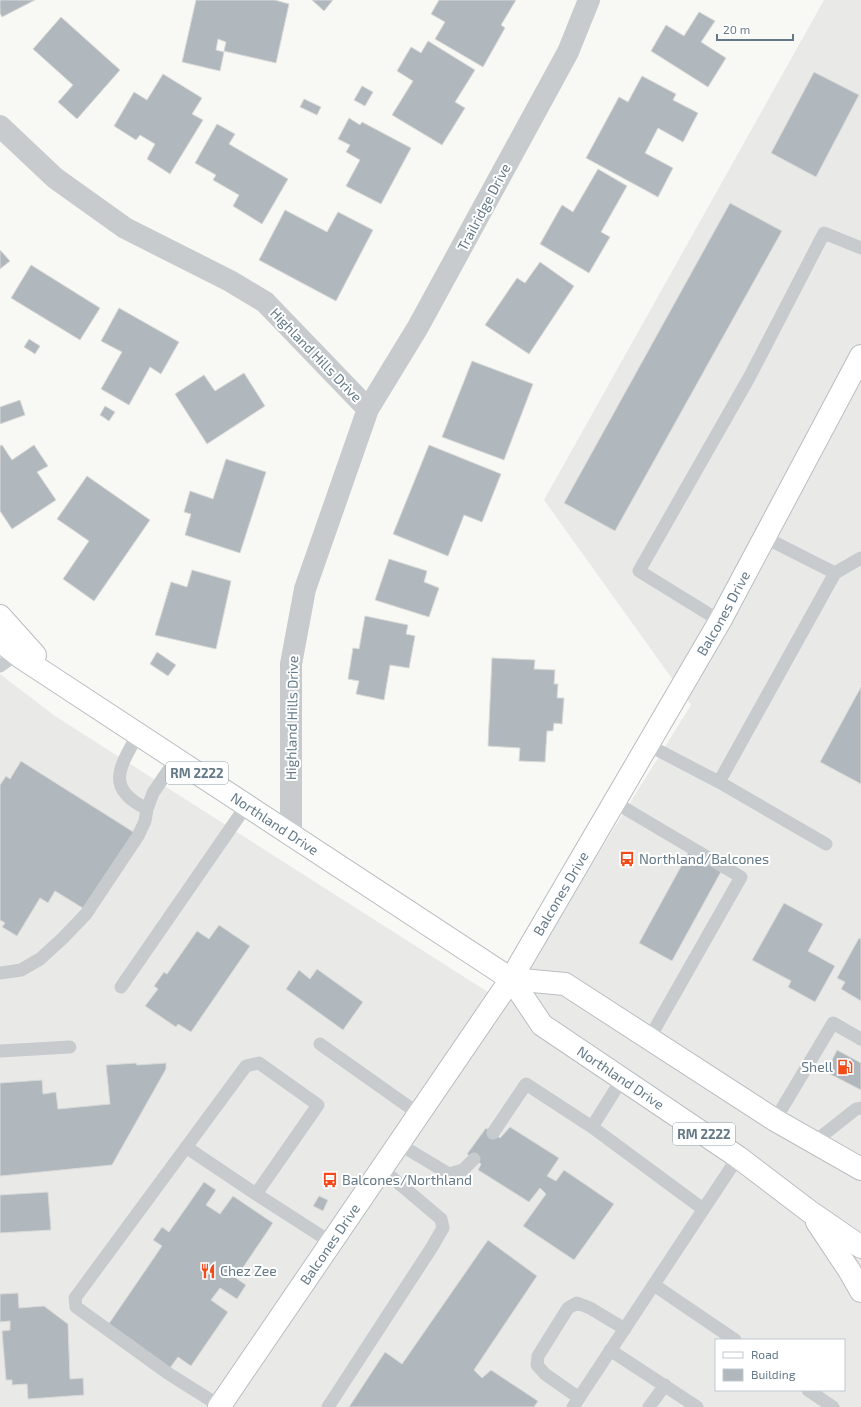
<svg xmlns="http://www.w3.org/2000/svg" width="861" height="1407" font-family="'Exo 2',sans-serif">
<rect width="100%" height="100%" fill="#f8f8f4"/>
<!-- built -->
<path fill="#e9eae8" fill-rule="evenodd" d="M824,0H861V1407H0V674L55,716L505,1003L691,705L544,500ZM716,1340H844V1390H716Z"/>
<!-- building -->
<path fill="#b0b8be" stroke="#d9d9d7" d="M0,0H35L2,17L0,13Z
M196,0H275L289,4L276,63L224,51L226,42L218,39L216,50L224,52L220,71L182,62Z
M312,0H333L324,11Z
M439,0H516L501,25L505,28L483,67L435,39L445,22L431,14Z
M699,12L715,21L701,42L726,58L708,87L651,51L666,25L684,36Z
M61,17L120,70L77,119L58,102L73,85L33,49Z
M428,41L475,70L455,102L465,108L442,145L392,115L413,81L397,71L411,47L421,53Z
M814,72L859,95L816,177L771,153Z
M163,74L202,98L192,114L203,120L170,174L147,159L155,144L140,135L136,140L114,126L134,92L147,100Z
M642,76L676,94L673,100L698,113L683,142L658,128L645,153L673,168L658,197L586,158L619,97L628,102Z
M362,86L373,92L365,106L354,100Z
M304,99L321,107L317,115L300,107Z
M349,118L360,125L362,122L411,148L381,204L346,186L360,160L346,152L350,145L338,139Z
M217,124L235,134L229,144L288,179L262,224L233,206L239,195L213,180L216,175L195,163Z
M598,169L627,186L601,232L610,237L589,273L540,244L562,205L573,212Z
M730,203L782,231L615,531L564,503Z
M285,210L327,232L338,212L373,230L336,301L259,260Z
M0,250L10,261L0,269Z
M540,262L574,286L529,354L485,325L517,278L525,283Z
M31,265L100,308L80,340L11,298Z
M119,308L179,342L161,374L150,367L129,405L101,389L122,352L101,341Z
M29,339L40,346L35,354L24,347Z
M472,361L533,384L504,460L442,437Z
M244,373L265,406L207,444L175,394L204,375L215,391Z
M20,400L25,415L0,424V407Z
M105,406L115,412L109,421L100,415Z
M2,445L12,460L34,445L48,466L37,472L56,500L12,529L0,511V446Z
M429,445L501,474L482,522L464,515L448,556L393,534Z
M226,459L266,472L240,553L185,535L191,514L184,512L190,491L213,499Z
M87,476L150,520L94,601L63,579L89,541L57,519Z
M389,559L427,571L424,582L439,588L429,617L375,600Z
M192,570L231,581L216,649L155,635L171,582L187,587Z
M365,616L408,625L406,634L415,636L409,668L390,665L384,700L356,694L359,681L348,679L353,648L359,649Z
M157,652L176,665L168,676L150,664Z
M492,658L535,660L534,669L555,670L554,684H558L557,698H564L562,724L554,723L553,731H547L545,762L519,761L520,748L488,746Z
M861,687V784L820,762Z
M21,761L135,833L86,910L55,891L48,903L40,898L17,936L2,927L5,923L0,920V785L6,776L10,779Z
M690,850L723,868L672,961L639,943Z
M784,903L823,924L808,951L835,966L815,1002L788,987L791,981L752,960Z
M219,925L250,946L191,1032L178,1024L176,1027L145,1006L158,989L154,986L164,972L167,974L197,931L209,939Z
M859,938L861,939V1001L841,989L845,982L837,978Z
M317,969L363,1002L343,1030L286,989L299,970L310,979Z
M837,1050L861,1063V1090L826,1072Z
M136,1063L137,1065L166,1063V1069L112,1165L0,1176V1083L42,1080L43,1094L56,1092L58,1109L110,1104L106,1065Z
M510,1127L559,1158L547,1176L556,1181L564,1170L614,1204L574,1260L523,1226L546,1194L540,1188L529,1202L478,1170L481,1164L467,1154L486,1128L500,1138Z
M204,1182L216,1190L206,1205L220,1214L233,1196L273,1223L236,1278L246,1285L237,1299L220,1288L211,1300L228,1312L191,1366L178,1357L170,1368L108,1325L162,1246L153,1240L162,1227L169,1232Z
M48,1192L51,1230L0,1233V1195Z
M319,1196L328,1200L323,1211L313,1206Z
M488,1240L537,1276L474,1370L482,1378L491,1370L538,1401L534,1407H349L385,1352L402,1364Z
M18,1293L19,1308L44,1306L68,1324L70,1379L83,1378L84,1395L28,1399L27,1384L12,1385V1380H6L2,1331L10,1330V1321L0,1322V1294Z"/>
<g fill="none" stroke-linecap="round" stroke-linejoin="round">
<defs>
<g id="secondary">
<path id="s1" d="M219,1407L511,979L720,621L861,356"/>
</g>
<g id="primary">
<path d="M0,616L35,655"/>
<path id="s2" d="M0,641L22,658L511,979L542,1025L738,1157L809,1211L861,1247"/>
<path d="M511,979L565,984L775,1120L861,1169"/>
<path d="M817,1222L849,1270L861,1291"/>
</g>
</defs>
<!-- secondary casing -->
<use href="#secondary" stroke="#b7bdc1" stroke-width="24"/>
<!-- primary casing -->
<use href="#primary" stroke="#babec2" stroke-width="24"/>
<!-- lane -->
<path stroke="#c7cbce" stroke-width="13" d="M764,537L835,573L861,558
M720,621L639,571L750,376L824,233L861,248
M0,666L21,651
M138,734C120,767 104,788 147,809
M648,745L719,782
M614,802L741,877L649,1039
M826,844L719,782L835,573
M0,973L21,970L40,959L62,939L86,914L138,836L145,821L147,809L153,793L176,759
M121,987L246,806
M320,1044L419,1114
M0,1051L70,1047
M775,1120L833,1023L861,1039
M592,1127L703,1209
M493,1133L526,1084L592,1127L622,1079
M813,1143L856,1109L861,1108
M399,1144L449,1174L463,1170L474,1159
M186,1147L256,1194L332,1243
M654,1285L735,1340
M610,1350L697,1407
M808,1390L833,1407
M579,1398L545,1374L537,1365L538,1356L568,1308L577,1303L590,1308L625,1329
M220,1406L169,1374L76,1307L75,1298L246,1066L259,1063L318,1105L256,1194
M328,1407L432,1247L443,1228L441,1219L382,1169
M573,1407L738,1157
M649,1407L665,1385"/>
<!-- street -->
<path stroke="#c7cbce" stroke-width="22" d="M0,126L55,178L125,228L230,281L265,302L368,409
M291,835V664L305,589L368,409L418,327L568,52L589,0"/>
<!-- secondary -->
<use href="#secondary" stroke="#fff" stroke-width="22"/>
<!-- primary -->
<use href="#primary" stroke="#fff" stroke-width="22"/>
</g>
<!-- icons -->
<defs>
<symbol id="bus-bare" viewBox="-9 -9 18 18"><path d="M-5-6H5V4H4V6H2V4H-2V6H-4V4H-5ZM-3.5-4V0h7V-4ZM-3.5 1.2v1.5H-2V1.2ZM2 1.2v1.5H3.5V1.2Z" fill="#f34a19" stroke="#fff" stroke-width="2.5" paint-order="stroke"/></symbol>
<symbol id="fuel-bare" viewBox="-9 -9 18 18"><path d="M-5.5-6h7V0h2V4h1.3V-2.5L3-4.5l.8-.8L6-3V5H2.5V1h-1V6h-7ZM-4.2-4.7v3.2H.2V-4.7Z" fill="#f34a19" stroke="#fff" stroke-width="2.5" paint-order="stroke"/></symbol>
<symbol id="restaurant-bare" viewBox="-9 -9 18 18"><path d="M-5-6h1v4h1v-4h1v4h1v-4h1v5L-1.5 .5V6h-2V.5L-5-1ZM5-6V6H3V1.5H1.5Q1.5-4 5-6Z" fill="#f34a19" stroke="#fff" stroke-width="2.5" paint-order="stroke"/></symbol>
</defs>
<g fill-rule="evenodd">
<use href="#bus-bare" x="616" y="848" width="22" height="22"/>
<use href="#fuel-bare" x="834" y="1056" width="22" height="22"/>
<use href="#bus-bare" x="319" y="1169" width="22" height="22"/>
<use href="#restaurant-bare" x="197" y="1260" width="22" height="22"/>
</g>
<g text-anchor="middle" stroke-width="4" stroke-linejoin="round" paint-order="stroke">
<!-- shield labels -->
<g fill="#fff" stroke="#92a1ac" stroke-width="1">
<rect x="166" y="762" width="62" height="22" rx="3"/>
<rect x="673" y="1123" width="62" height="22" rx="3"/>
</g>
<g font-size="13" font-weight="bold" fill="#647988">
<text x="197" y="778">RM 2222</text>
<text x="704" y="1139">RM 2222</text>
</g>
<!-- street labels -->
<g font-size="14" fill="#647988" stroke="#fff">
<text transform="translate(484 207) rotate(-62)" y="5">Trailridge Drive</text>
<text transform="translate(316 355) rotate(46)" y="5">Highland Hills Drive</text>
<text dy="5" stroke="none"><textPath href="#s1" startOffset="941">Balcones Drive</textPath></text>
<text transform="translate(292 718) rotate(-89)" y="5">Highland Hills Drive</text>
<text dy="5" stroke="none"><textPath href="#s2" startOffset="330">Northland Drive</textPath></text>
<text dy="5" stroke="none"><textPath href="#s1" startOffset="617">Balcones Drive</textPath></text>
<text dy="5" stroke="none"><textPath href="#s2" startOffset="763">Northland Drive</textPath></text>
<text dy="5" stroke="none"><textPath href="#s1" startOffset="197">Balcones Drive</textPath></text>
</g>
<!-- poi labels -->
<g font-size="14" fill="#647988" stroke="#fff" text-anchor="start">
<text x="639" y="864">Northland/Balcones</text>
<text x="833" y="1072" text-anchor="end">Shell</text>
<text x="342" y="1185">Balcones/Northland</text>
<text x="220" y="1276">Chez Zee</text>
</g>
</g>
<!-- legend -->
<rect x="715" y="1339" width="130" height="52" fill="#ffffff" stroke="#c1c9cf"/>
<rect x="723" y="1352" width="20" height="6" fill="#ffffff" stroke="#c1c9cf"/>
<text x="751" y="1359" font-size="12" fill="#647988">Road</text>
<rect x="723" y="1369" width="20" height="12" fill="#b0b8be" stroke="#c1c9cf"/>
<text x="751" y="1379" font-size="12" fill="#647988">Building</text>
<!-- scale -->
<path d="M717 34v6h76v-6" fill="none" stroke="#647988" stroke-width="2"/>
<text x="723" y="34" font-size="12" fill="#647988" stroke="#ffffff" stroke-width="3" paint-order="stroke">20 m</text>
</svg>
